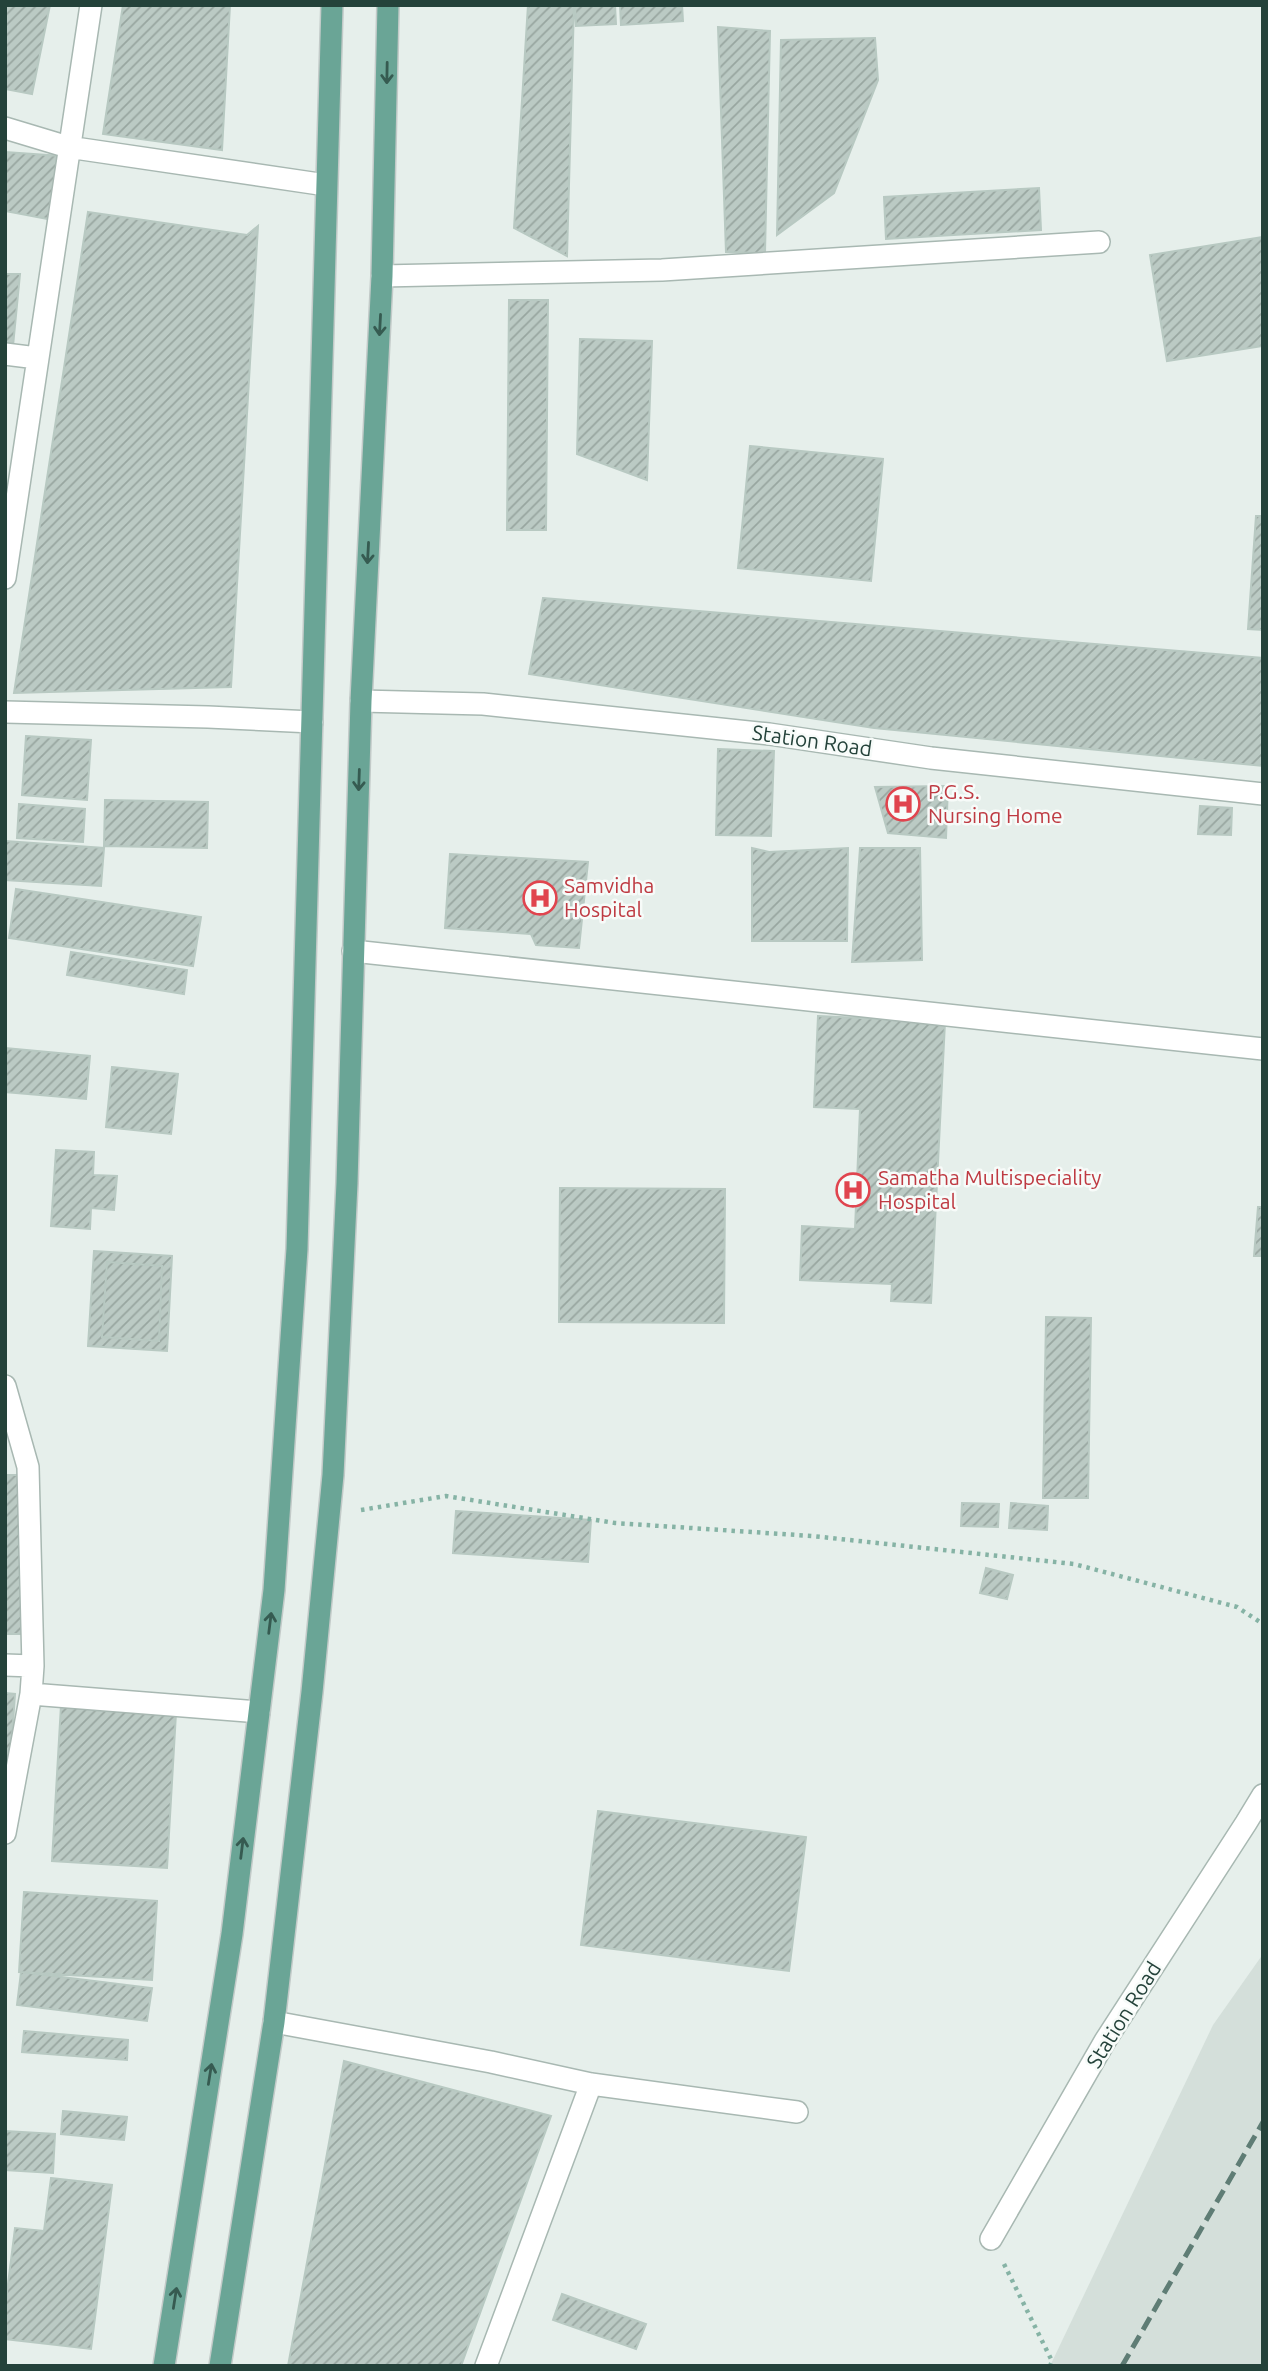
<svg xmlns="http://www.w3.org/2000/svg" width="1268" height="2371" font-family="Ubuntu,sans-serif">
<defs>
<pattern id="building-hatch" width="6" height="6" patternUnits="userSpaceOnUse" patternTransform="scale(1.75)"><rect width="6" height="6" fill="#bbcac4"/><path d="M-1 1l2-2M0 6l6-6M5 7l2-2" fill="none" stroke="#98a6a0"/></pattern>
</defs>
<rect width="100%" height="100%" fill="#e6efeb"/>
<!-- built -->
<path fill="#d4dfda" d="M1263,1954V2366H1050L1213,2025Z"/>
<!-- building -->
<path fill="url(#building-hatch)" stroke="#b8c9c2" stroke-width="2" d="M5,5H50L32,94L5,89Z
M123,5H230L222,150L103,134Z
M528,5H574L567,256L514,228Z
M575,5H615L616,24L576,26Z
M620,5H682L683,21L621,25Z
M718,27L770,31L765,253L726,252Z
M875,38L878,80L834,193L777,235L781,40Z
M5,152L61,156L48,219L5,211Z
M1039,188L1041,230L886,239L884,197Z
M88,212L247,235L258,226L231,687L14,693Z
M1263,237V346L1167,361L1150,255Z
M5,274H20L13,346L5,344Z
M509,300H548L546,530H507Z
M580,339L652,341L647,480L577,454Z
M750,446L883,459L871,581L738,568Z
M1256,516H1263V630L1248,629Z
M543,598L1263,658V766L874,728L529,674Z
M26,736L91,740L87,800L22,795Z
M718,749L774,751L771,836L716,835Z
M948,786L946,838L888,833L875,787Z
M105,800L208,802L207,848L104,846Z
M19,804L85,809L83,842L17,838Z
M1200,806L1232,808L1231,835L1198,834Z
M5,841L104,848L101,886L5,880Z
M752,848L769,852L848,848L847,941H752Z
M860,848H920L922,960L852,962Z
M450,854L588,862L579,948L536,945L531,934L445,928Z
M16,889L201,917L193,966L9,938Z
M71,952L187,970L184,994L67,975Z
M818,1016L945,1022L931,1303L891,1301L892,1284L800,1280L802,1226L855,1229L860,1109L814,1107Z
M5,1048L90,1056L86,1099L5,1092Z
M112,1067L178,1074L171,1134L106,1127Z
M56,1150L94,1152L93,1175L117,1176L114,1210L91,1208L90,1229L51,1226Z
M560,1188L725,1189L724,1323L559,1322Z
M1258,1207H1263V1256H1254Z
M94,1251L172,1256L167,1351L88,1346Z
M107,1262L162,1266L159,1341L102,1337Z
M1046,1317L1091,1318L1088,1498H1043Z
M5,1475H22L21,1634H5Z
M962,1503L999,1504L998,1527L961,1526Z
M1011,1503L1048,1506L1047,1530L1009,1528Z
M456,1511L591,1520L588,1562L453,1553Z
M986,1568L1013,1575L1007,1599L980,1593Z
M5,1693L15,1694L8,1795L5,1794Z
M61,1705L176,1713L167,1868L52,1861Z
M598,1811L806,1837L789,1971L581,1945Z
M24,1892L157,1901L152,1980L19,1972Z
M21,1972L152,1988L147,2021L17,2005Z
M24,2031L128,2040L127,2060L22,2052Z
M344,2061L551,2116L461,2366H288Z
M63,2111L127,2117L124,2140L61,2134Z
M5,2131L55,2134L53,2173L5,2170Z
M51,2178L112,2185L91,2349L5,2339V2308L15,2228L44,2231Z
M562,2294L646,2324L636,2349L553,2320Z"/>
<g fill="none" stroke-linecap="round" stroke-linejoin="round">
<defs>
<path id="lane" d="M991,2239L1105,2041L1246,1823L1263,1795"/>
<path id="street" d="M5,128L68,147L326,185
M382,276L662,270L1099,242
M5,354L37,358
M5,578L91,5
M361,701L483,704L769,734L931,758L1263,794
M5,712L208,717L312,722
M353,951L1263,1049
M5,1386L28,1467L33,1666L31,1694L5,1833
M5,1665L33,1666
M31,1694L259,1712
M274,2022L491,2062L591,2084L797,2112
M486,2366L591,2084"/>
<path id="primary" d="M164,2366L232,1934L274,1590L297,1249L332,5
M220,2366L274,2022L312,1692L333,1475L347,1183L361,701L382,276L388,5"/>
</defs>
<!-- lane casing -->
<use href="#lane" stroke="#a8b8b2" stroke-width="24"/>
<!-- street casing -->
<use href="#street" stroke="#a8b8b2" stroke-width="24"/>
<!-- primary casing -->
<use href="#primary" stroke="#c2cac8" stroke-width="24"/>
<!-- path -->
<path stroke="#86b3a5" stroke-width="4.5" stroke-dasharray="3.5 5" stroke-linecap="butt" d="M361,1510L446,1496L615,1523L812,1536L1074,1564L1237,1607L1263,1624
M1004,2264L1052,2361L1050,2366"/>
<!-- lane -->
<use href="#lane" stroke="#fff" stroke-width="21"/>
<!-- street -->
<use href="#street" stroke="#fff" stroke-width="21"/>
<!-- primary -->
<use href="#primary" stroke="#6aa596" stroke-width="21"/>
<!-- rail -->
<path stroke="#5f7d75" stroke-width="5" stroke-dasharray="14 7" stroke-linecap="butt" d="M1122,2366L1263,2122"/>
</g>
<!-- one-way arrows -->
<defs><path id="oneway-shaft" d="M-6 0H5M1.5-3L5.5 0L1.5 3" fill="none" stroke-width="1.6" stroke-linecap="round" stroke-linejoin="round" transform="scale(1.75)"/></defs>
<g stroke="#365b51">
<use href="#oneway-shaft" transform="translate(387 73) rotate(91)"/>
<use href="#oneway-shaft" transform="translate(380 325) rotate(93)"/>
<use href="#oneway-shaft" transform="translate(368 553) rotate(93)"/>
<use href="#oneway-shaft" transform="translate(359 780) rotate(92)"/>
<use href="#oneway-shaft" transform="translate(270 1623) rotate(-83)"/>
<use href="#oneway-shaft" transform="translate(242 1848) rotate(-83)"/>
<use href="#oneway-shaft" transform="translate(210 2074) rotate(-81)"/>
<use href="#oneway-shaft" transform="translate(175 2298) rotate(-81)"/>
</g>
<!-- icons -->
<defs>
<symbol id="hospital-ring" viewBox="-11 -11 22 22"><circle r="9.5" fill="#f7fbf9" stroke="#e0444e" stroke-width="1.5"/><path d="M-5-5h3v3.5h4V-5h3V5h-3V1.5h-4V5h-3Z" fill="#e0444e"/></symbol>
</defs>
<g fill-rule="evenodd">
<use href="#hospital-ring" x="884" y="785" width="38" height="38"/>
<use href="#hospital-ring" x="521" y="879" width="38" height="38"/>
<use href="#hospital-ring" x="834" y="1171" width="38" height="38"/>
</g>
<g text-anchor="middle" stroke-width="5" stroke-linejoin="round" paint-order="stroke">
<!-- street labels -->
<g font-size="21" fill="#24423a" stroke="#f7fbf9">
<text transform="translate(812 741) rotate(8)" y="7">Station Road</text>
<text transform="translate(1124 2015) rotate(-58)" y="7">Station Road</text>
</g>
<!-- health labels -->
<g font-size="21" fill="#be3a42" stroke="#f7fbf9" text-anchor="start">
<text x="928" y="799">P.G.S.<tspan x="928" dy="24">Nursing Home</tspan></text>
<text x="564" y="893">Samvidha<tspan x="564" dy="24">Hospital</tspan></text>
<text x="878" y="1185">Samatha Multispeciality<tspan x="878" dy="24">Hospital</tspan></text>
</g>
</g>
<!-- border -->
<rect width="1268" height="2371" fill="none" stroke="#24423a" stroke-width="14"/>
</svg>
